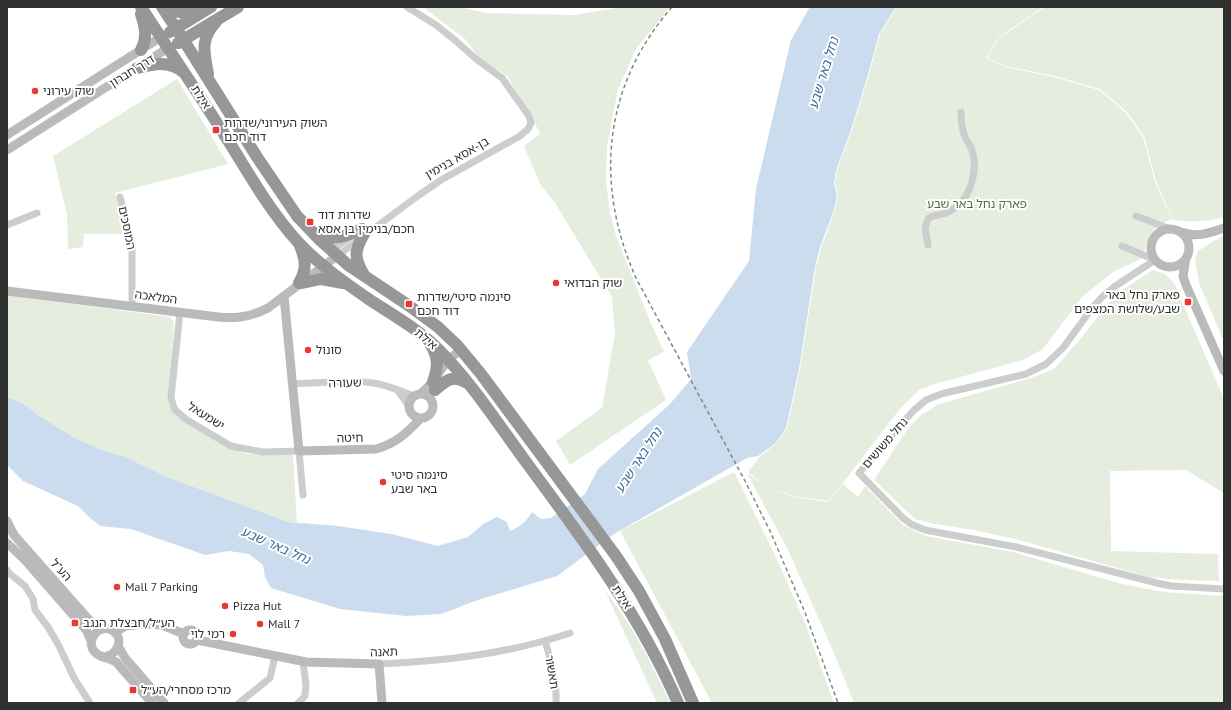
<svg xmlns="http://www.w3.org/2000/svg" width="1231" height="710" font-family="'PT Sans','Noto Sans Hebrew',sans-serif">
<rect width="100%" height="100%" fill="#fff"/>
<!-- green -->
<path fill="#e4edde" d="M423,7H458L487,13L574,15L624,7H670L636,49L618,89L607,147L606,182L610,213L616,236L650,321L664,352L648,360L666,400L570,465L556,441L602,408L615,333L612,297L555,203L540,184L524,146L540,134L533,119L507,76L480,59L465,39Z
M897,7H1043L999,37L986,58L1006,67L1053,77L1099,90L1125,112L1143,137L1155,182L1172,219C1168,221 1163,222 1160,224C1149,231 1146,246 1143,258L1113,272L1082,297L1043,349L1023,360L935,384L919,390L899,410L829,501L799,497L769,489L748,472L759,457L778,442L787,428L800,369L816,267L821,248L835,210L838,196L835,183L837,171L853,127L870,71L880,34Z
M1045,7H1224V217C1207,222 1191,222 1173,220L1156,181L1144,136L1126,111L1100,89L1054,76L1006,66L987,58L999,38Z
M177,79L228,164L115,193L126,234H84L83,247L68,249L67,215L53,156Z
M1224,236V342L1199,283L1195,260L1198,251L1212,242Z
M1153,270L1165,274L1174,283L1224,399V493L1186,470L1110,471L1111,551L1218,554L1219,581L1181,580L1149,577L1015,539L974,530L935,524L915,519L874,480L909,427L920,416L939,404L1028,379L1054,369L1082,337L1116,294Z
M7,295L170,317L174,322L169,406L188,424L232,448L247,454L293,455L297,522H288L167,477L123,456L99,449L73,437L38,415L24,404L7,397Z
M734,472L775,555L805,623L834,703H712L620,531Z
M747,473L769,489L799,498L829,502L843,484L858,497L865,486L903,525L926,536L1013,552L1122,584L1164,592L1224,596V703H854L834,653L788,550Z
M605,591C633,625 651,663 670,703H657Z"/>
<!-- water -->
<path fill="#cadced" d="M810,7H896L879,34L869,71L852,127L836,171L834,183L837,196L834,210L820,247L815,267L799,369L786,428L777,442L758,456L747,458L614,534L557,576L475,601L441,614L406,616L340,609L271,588L265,577L263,565L249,554L229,551L205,555L131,529L100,526L88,516L78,506L23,481L7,465V397L24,404L38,415L73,437L99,449L123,456L167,477L288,522L338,526L391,534L438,546L468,537L483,524L497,517L507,522L510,531C521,526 526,522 532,512L541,519L551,518L585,494L598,469L670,404L691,379L687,352L749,261L756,189L791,40Z"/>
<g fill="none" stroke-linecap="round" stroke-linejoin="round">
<!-- street -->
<path stroke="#cdcdcd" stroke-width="7" d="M120,197L132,244V306
M1136,216L1168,228
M7,225L37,213
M928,245L925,228L928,219C932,215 935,216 939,215C945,214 951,211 956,207C972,195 978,168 972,150C971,146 968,143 966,139C962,131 961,121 961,112
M1122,246L1155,260
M331,251L349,238
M337,256L419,195L441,180L520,136L528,129L531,123L529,116L502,78L476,59L456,41L436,25L407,7
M1155,260L1114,287L1102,297L1093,307L1063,348L1046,364L1026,374L941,394L926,400L913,411L859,473L903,518L911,524L925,530L1016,547L1157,583L1171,586L1224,589
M180,312L171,397L173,405L175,410L187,420L231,446L263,452L299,451L303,495
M292,384C318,383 348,380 373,383C387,385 401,391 414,396
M397,390L409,406
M7,570L10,574L25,586L33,599L35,610L48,627L59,646L74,678L90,703
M545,641C551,661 557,682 556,703
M379,664C444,661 508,654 570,633
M239,703L270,678L275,656
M298,703L305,696L306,685L303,662"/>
<!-- secondary -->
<path stroke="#bababa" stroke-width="9" d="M7,135L161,37
M7,150L168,48
M1151 248a19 19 0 1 1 38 0a19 19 0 1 1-38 0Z
M1181,232C1197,238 1209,233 1224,228
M1186,258L1183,276L1186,285L1224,371
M7,291L218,317C236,319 251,317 268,308L337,256
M284,296L299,451L376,449C395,444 407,433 420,419
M409 406a12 12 0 1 1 24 0a12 12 0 1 1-24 0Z
M420,394C433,385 438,371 449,360C452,356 457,353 461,350
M7,521L14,535L90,621L103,629
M7,543L25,560L87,631L91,641
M183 637a7 7 0 1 1 14 0a7 7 0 1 1-14 0Z
M115,633L125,626L145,624L162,625L184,634
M197,640L306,662L379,664L382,703
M118,646L125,658L164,703
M104,657C120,655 125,634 109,629C95,626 85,644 96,653C101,658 110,658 116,662L152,703"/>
<!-- highway -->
<path stroke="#979797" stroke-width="12" d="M141,7C169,50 197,91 224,134C247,170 268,209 297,241C318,264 344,282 370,300C393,315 418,329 438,349C472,383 498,424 526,462C583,539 640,615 678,703
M162,7L176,28L257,157L297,216L320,240L348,265L408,305L438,327L457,345L481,374L616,556L639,591L665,639L693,703
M167,7C177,13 189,14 200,11
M141,14C145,27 148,37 141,50
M170,32L211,7
M178,43L238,7
M137,68C153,64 169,60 183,72
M208,74C204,52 200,39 216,22
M315,233C331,242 345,237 362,229
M364,275C354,258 354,251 364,234
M299,283C307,269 306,260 300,246
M302,283L321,279L343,283
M431,345C439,358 438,368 433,382
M435,390C447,379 453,375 467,383"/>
<!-- rail -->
<path stroke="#858585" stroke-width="1.5" stroke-dasharray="4 3" stroke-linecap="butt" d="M672,7C603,86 594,184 636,278L745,481L770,531L804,610L838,703"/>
</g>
<!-- markers -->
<g fill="#e73832" stroke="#fff" stroke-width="1.5">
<circle cx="35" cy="91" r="4"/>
<rect x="212" y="126" width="8" height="8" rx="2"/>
<rect x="306" y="218" width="8" height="8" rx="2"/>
<circle cx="556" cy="283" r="4"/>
<rect x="1184" y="298" width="8" height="8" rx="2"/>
<rect x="405" y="300" width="8" height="8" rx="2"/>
<circle cx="308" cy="350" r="4"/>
<circle cx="383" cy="482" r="4"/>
<circle cx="117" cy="587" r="4"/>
<circle cx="225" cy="606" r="4"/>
<rect x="71" y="619" width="8" height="8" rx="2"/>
<circle cx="260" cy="624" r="4"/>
<circle cx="233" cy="634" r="4"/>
<rect x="129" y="686" width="8" height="8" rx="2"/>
</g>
<g text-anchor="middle" stroke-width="4" stroke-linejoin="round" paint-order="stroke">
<!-- street labels -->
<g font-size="12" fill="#303030" stroke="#fff">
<text transform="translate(132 71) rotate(-32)" y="4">דרך חברון</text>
<text transform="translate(201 97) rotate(57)" y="4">אילת</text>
<text transform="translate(457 158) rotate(-30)" y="4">בן-אסא בנימין</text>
<text transform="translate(127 228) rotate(78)" y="4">המוסכים</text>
<text transform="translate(156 297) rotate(7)" y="4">המלאכה</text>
<text transform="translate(426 339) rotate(40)" y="4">אילת</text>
<text transform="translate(345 383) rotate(-1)" y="4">שעורה</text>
<text transform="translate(206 416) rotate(32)" y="4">ישמעאל</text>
<text transform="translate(350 438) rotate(-1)" y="4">חיטה</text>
<text transform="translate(885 443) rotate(-49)" y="4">נחל משושים</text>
<text transform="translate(61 570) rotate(48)" y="4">הע"ל</text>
<text transform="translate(622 597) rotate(57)" y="4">אילת</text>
<text transform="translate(384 652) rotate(-2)" y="4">תאנה</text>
<text transform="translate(552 672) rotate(80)" y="4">תאשור</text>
</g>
<!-- poi labels -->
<g font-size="12" fill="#303030" stroke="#fff" text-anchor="start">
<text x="43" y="95">שוק עירוני</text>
<text x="224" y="127">השוק העירוני/שדרות<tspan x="224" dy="14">דוד חכם</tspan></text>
<text x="318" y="219">שדרות דוד<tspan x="318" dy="14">חכם/בנימין בן אסא</tspan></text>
<text x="564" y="287">שוק הבדואי</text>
<text x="1180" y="299" text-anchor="end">פארק נחל באר<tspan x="1180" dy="14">שבע/שלושת המצפים</tspan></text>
<text x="417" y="301">סינמה סיטי/שדרות<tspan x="417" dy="14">דוד חכם</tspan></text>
<text x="316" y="354">סונול</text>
<text x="391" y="479">סינמה סיטי<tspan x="391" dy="14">באר שבע</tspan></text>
<text x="125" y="591">Mall 7 Parking</text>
<text x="233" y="610">Pizza Hut</text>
<text x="83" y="627">הע״ל/חבצלת הנגב</text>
<text x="268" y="628">Mall 7</text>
<text x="225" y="638" text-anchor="end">רמי לוי</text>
<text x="141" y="694">מרכז מסחרי/הע״ל</text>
</g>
<!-- park labels -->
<g font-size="12" fill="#4e6d3c" stroke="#fff">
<text x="977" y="208">פארק נחל באר שבע</text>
</g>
<!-- water labels -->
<g font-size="13" font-style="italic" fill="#3c6993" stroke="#fff">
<text transform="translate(823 73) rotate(-73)" y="5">נחל באר שבע</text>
<text transform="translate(638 460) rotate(-57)" y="5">נחל באר שבע</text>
<text transform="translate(276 545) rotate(24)" y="5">נחל באר שבע</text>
</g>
</g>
<!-- border -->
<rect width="1231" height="710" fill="none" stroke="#303030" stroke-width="16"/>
</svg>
